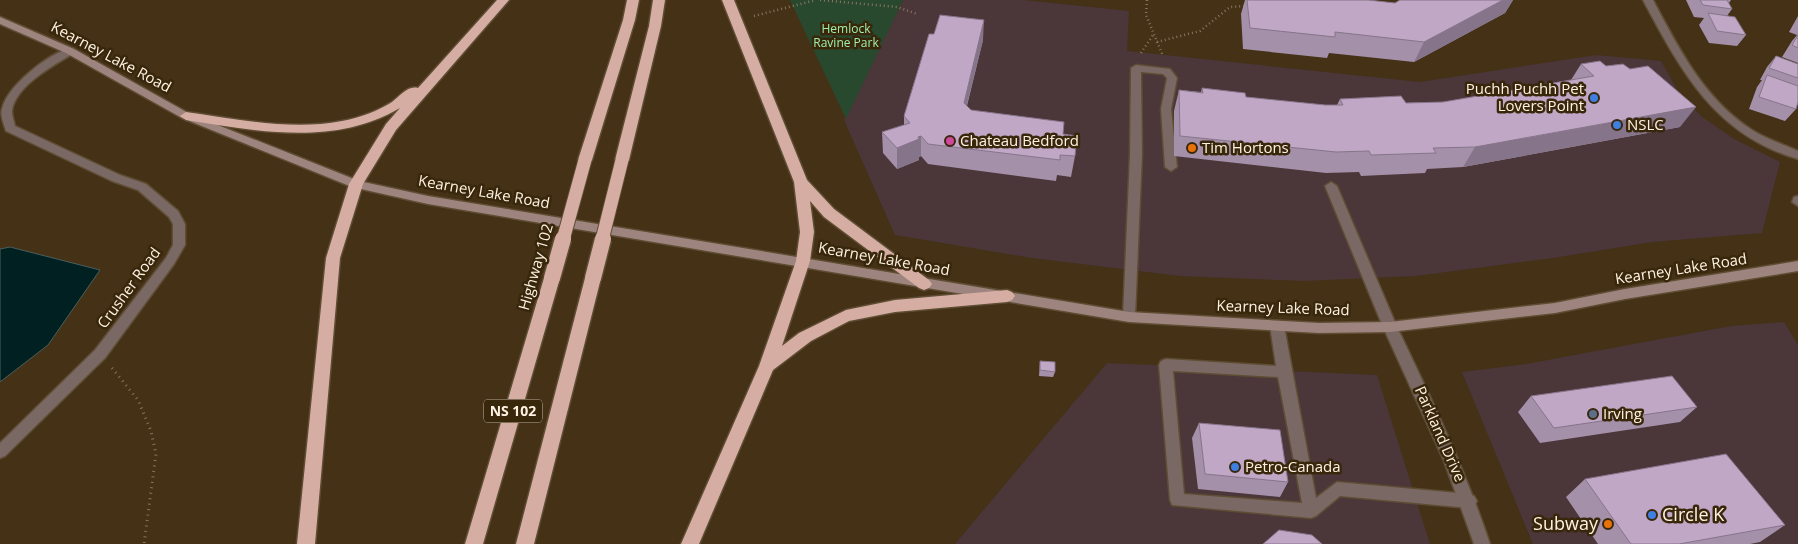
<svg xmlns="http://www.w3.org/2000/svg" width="1798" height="544" font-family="'Open Sans',sans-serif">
<rect width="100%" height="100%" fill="#443116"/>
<!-- commercial -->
<path fill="#4b3639" d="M903,0H1024L1129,11L1127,51L1420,82L1596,55L1661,61L1678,91L1701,116L1734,139L1780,162L1762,233L1652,242L1553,258L1416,276L1304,281L1180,276L1032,258L895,235L844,120Z
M1784,322L1798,345V544H1533L1462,372L1526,364L1731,326Z
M1107,363L1377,375L1430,544H955Z"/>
<!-- green -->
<path fill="#29492f" d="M790,0H903L846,119Z"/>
<!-- water -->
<path fill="#002022" stroke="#4c5f5c" d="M10,247L100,270L48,345L0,382V249Z"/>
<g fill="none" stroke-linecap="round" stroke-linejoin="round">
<defs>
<path id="service" d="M1136,65L1170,69L1177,78L1171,109L1177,167L1171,171L1165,167L1161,109L1167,78L1163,74L1141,72L1142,154L1135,317L1134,321H1124L1123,317L1130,154L1131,68Z
M1331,182L1337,186L1397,327L1395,331L1390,332L1385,331L1383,327L1325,186Z
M1277,321L1282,322L1284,326L1316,498L1337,482L1469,494L1474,496L1477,501L1474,506L1469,508L1340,496L1316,516L1311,518L1172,505L1170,500L1159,365L1161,361L1166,359L1276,366L1270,326L1272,322ZM1173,371L1278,377L1302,503L1184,494Z"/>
<path id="minor" d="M1643,0H1653C1679,49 1704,99 1752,130C1766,139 1783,144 1798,151V159C1715,135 1681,71 1643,0Z
M70,48L75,51L74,53C54,65 15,86 12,111C12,116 14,121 15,126L120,175L146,184L178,211L185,224V245L174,264L105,358L5,456L0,458V443L95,350L166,258L173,245V224L169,217L138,190L112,181L6,131L5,128C3,122 0,115 2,109C7,86 48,54 70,48Z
M1798,196V206L1792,202L1794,197Z"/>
<path id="tertiary" d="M1390,322L1395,323L1397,327C1431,398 1465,469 1490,544H1474L1444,461L1383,327L1385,323Z"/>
<path id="secondary" d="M0,17L74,49L190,114L359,181L428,196L1129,312L1319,323L1390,322L1555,303L1625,289L1798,261V271L1625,299L1555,313L1390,332L1319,333L1129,322L428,204L352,187L182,118L66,53L0,24Z"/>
<path id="motorway" d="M497,0H509L396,130L363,184L340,258L315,544H297L326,258L349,184L386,124L400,108C334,147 257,131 186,120L180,116L186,112C237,119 291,131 342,121C359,118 378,111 392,102C400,96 408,85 418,88Z
M627,0H639L635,20L592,160L590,163H580L578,160L623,20Z
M653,0H665L661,26L629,160L627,163H617L615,160L649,26Z
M722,0H734L807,180L834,209L929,280L932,284L929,288L924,290L919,288L824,217L810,201L814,232L810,261L782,346L799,333L846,310L895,300L1007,290L1012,292L1015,296L1012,300L1007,302L895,312L849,321L811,341L773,370L699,544H681L759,366L796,261L800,232L794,182Z
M552,272L557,274L560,278L483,544H465L544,278L547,274Z
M593,272L598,274L601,278L534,544H516L585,278L588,274Z"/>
</defs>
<!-- service casing -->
<use href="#service" stroke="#5e4c33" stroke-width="3"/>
<!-- minor casing -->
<use href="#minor" stroke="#5e4c33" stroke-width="3"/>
<!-- tertiary casing -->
<use href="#tertiary" stroke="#5e4c33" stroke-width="3"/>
<!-- secondary casing -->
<use href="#secondary" stroke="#5e4c33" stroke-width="3"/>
<!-- motorway casing -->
<use href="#motorway" stroke="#5e4c33" stroke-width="3"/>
<!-- path-far1 -->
<path stroke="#87765f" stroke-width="2.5" stroke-dasharray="1 3" stroke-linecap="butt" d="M820,0L897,7L917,14
M1147,0L1146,15L1163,56
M754,16L816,0
M1157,42L1200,31L1230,7L1246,6
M1141,53L1153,35"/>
<!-- path -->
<path stroke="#87765f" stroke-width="3" stroke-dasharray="1 4.5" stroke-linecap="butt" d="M112,368L138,400L151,431L156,454L144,544"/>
<!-- service -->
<use href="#service" fill="#796864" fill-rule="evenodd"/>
<!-- minor -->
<use href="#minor" fill="#796864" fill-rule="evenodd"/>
<!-- tertiary -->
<use href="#tertiary" fill="#796864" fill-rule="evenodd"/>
<!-- secondary -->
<use href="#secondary" fill="#9e847e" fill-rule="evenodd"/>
<!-- motorway -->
<use href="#motorway" fill="#d5ada3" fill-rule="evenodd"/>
<defs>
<path id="motorway-bridge-far1" d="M563,240L585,160
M602,240L622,160"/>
<path id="motorway-bridge" d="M552,278L563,239
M593,278L603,239"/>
</defs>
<!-- motorway-bridge-far1 casing -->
<use href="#motorway-bridge-far1" stroke="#5e4c33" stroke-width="15" stroke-linecap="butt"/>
<!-- motorway-bridge casing -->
<use href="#motorway-bridge" stroke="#5e4c33" stroke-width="19" stroke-linecap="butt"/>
<!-- motorway-bridge-far1 -->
<use href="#motorway-bridge-far1" stroke="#d5ada3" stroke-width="13"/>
<!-- motorway-bridge -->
<use href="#motorway-bridge" stroke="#d5ada3" stroke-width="16"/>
</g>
<!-- wall -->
<path fill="#a490a9" d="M1245,0H1368L1395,3L1400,0H1513L1505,13L1414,62L1329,53L1327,58L1243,49L1241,14Z
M1686,0H1731L1729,3L1732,9L1727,16L1746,35L1737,46L1709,43L1699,25L1704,18L1694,17Z
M1798,16V63L1782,57L1792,41L1797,35L1789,32Z
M983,40L967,106L971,110L1063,134L1075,156L1071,177L1057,175L1056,181L928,164L921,156L919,157V160L897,169L883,153L882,132L904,125V116Z
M1776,56L1798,64V102L1796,109L1785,121L1749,109L1757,87L1762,80H1760L1767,67Z
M1581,64L1680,127L1463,167L1427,169L1425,173L1361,176L1359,172L1326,173L1174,156V111L1179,90L1201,92L1202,88L1246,97L1325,105H1337L1340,99L1406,103L1443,102L1571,80Z
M1040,361L1055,372L1053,377L1039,376Z
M1531,396L1697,407L1680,422L1540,443L1518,412Z
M1199,423L1288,482L1280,497L1198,489L1192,438Z
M1585,479L1785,525L1760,542L1750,544H1598L1566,497Z"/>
<!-- shaded-wall -->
<path fill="#86758a" d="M1503,0H1513L1505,13L1414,62L1424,42Z
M984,20L983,40L962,124L964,103Z
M1696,107L1680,127L1463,167L1475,147Z
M921,136V156L919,157V160L897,169V148Z"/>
<!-- building -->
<path fill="#bfa7c5" stroke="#86758a" d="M1247,0H1368L1395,3L1400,0H1503L1424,42L1335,32V37L1250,28Z
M1700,0H1727L1732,9L1703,5Z
M1708,13L1735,17L1746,35L1717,31Z
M940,15L984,20L964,103L971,110L1064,122L1063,134L1077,136L1075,156L1060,155V160L928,144L921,136L918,137L919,139L897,148L882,132L910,123L904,116L929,34H934Z
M1798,35V48L1792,45Z
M1776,56L1798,64V78L1769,68Z
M1600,61L1606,66L1623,64L1630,69L1648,66L1696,107L1475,147L1433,148L1436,153L1371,155L1369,151L1336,152L1180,136L1179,90L1203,93L1202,88L1245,93L1246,97L1325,105H1343L1340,99L1401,96L1406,103L1443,102L1594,76L1581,64Z
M1767,75L1798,86V102L1796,109L1759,97Z
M1040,361L1055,362V372L1040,370Z
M1672,376L1697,407L1554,428L1531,396Z
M1199,423L1280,430L1288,482L1205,474Z
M1726,454L1785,525L1679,544H1631L1585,479Z
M1279,530L1312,535L1322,544H1263Z"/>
<!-- markers -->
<g fill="#3f7fe0" stroke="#39270c" stroke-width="2">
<circle cx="1594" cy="98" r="5"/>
<circle cx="1617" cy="125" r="5"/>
<circle cx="1235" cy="467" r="5"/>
<circle cx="1652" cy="515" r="5"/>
</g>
<circle fill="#d1479c" stroke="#39270c" stroke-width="2" cx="950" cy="141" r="5"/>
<g fill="#e8710a" stroke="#39270c" stroke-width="2">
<circle cx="1192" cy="148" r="5"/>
<circle cx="1608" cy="524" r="5"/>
</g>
<circle fill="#5c6f8a" stroke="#39270c" stroke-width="2" cx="1593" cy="414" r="5"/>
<g text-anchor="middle" stroke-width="5" stroke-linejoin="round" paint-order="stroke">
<!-- far-park labels -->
<g font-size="12" fill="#9defa9" stroke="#39270c">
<text x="846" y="33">Hemlock<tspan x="846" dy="14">Ravine Park</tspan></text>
</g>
<!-- shield labels -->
<rect fill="#39270c" stroke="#c3b5a2" stroke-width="1" x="484" y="399.5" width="58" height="23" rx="4"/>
<g font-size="14" font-weight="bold" fill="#fef2e2">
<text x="513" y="416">NS 102</text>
</g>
<!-- street labels -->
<g font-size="15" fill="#fef2e2" stroke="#39270c">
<text transform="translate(111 57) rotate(28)" y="5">Kearney Lake Road</text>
<text transform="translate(484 192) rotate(10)" y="5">Kearney Lake Road</text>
<text transform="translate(884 259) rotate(10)" y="5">Kearney Lake Road</text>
<text transform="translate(536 267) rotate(-74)" y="5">Highway 102</text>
<text transform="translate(1681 269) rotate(-9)" y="5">Kearney Lake Road</text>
<text transform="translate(129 288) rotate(-54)" y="5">Crusher Road</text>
<text transform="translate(1283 308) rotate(2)" y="5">Kearney Lake Road</text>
<text transform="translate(1440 434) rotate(66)" y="5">Parkland Drive</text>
</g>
<!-- poi labels -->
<g font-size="15" fill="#fef2e2" stroke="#39270c" text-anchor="start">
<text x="1584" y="94" text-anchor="end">Puchh Puchh Pet<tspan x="1584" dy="17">Lovers Point</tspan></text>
<text x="1627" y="130">NSLC</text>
<text x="960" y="146">Chateau Bedford</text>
<text x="1202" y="153">Tim Hortons</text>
<text x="1603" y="419">Irving</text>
<text x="1245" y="472">Petro-Canada</text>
</g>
<!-- near-poi labels -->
<g font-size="18" fill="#fef2e2" stroke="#39270c" text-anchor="start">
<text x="1662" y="521">Circle K</text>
<text x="1598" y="530" text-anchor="end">Subway</text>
</g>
</g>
</svg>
